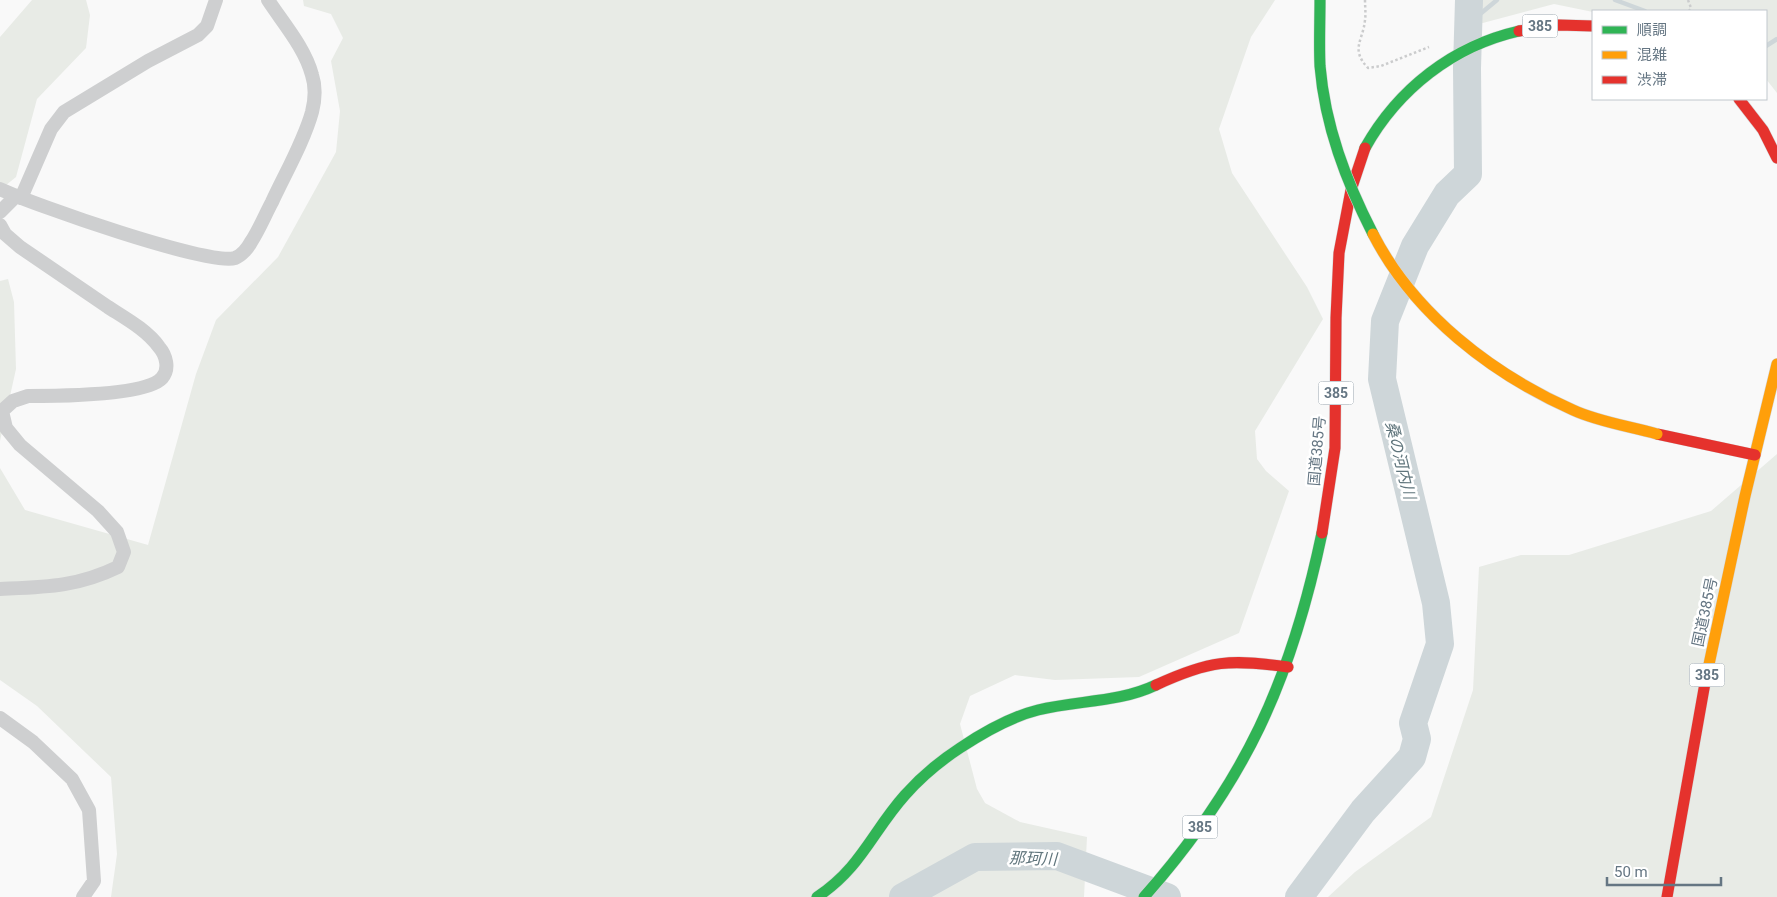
<svg xmlns="http://www.w3.org/2000/svg" width="1777" height="897" font-family="Roboto,'Noto Sans JP',sans-serif">
<rect width="100%" height="100%" fill="#f9f9f9"/>
<!-- green -->
<path fill="#e8ebe6" d="M32,0H86L90,15L86,48L37,99L16,177L0,190V37Z
M303,0H1275L1251,37L1219,129L1232,173L1307,287L1323,319L1255,431L1257,459L1266,471L1289,491L1239,633L1139,677L1055,680L1015,675L970,696L960,724L977,789L985,803L1020,822L1087,837L1084,897H111L117,854L111,777L37,706L0,680V468L25,510L148,545L196,374L216,320L278,257L336,152L340,111L331,61L343,38L331,14L304,6Z
M1474,0H1777V93L1766,79V11L1593,12L1554,4L1479,24Z
M8,279L14,302L16,369L0,441V281Z
M1777,454V897H1328L1355,872L1431,817L1473,690L1479,567L1521,555H1569L1711,511Z"/>
<g fill="none" stroke-linecap="round" stroke-linejoin="round">
<!-- stream -->
<path stroke="#ced6d9" stroke-width="4.5" d="M1615,0L1645,11
M1468,24L1497,0
M1766,46L1777,39"/>
<!-- river -->
<path stroke="#ced6d9" stroke-width="28" d="M903,897L975,857L1057,856L1167,897
M1299,897L1363,811L1412,757L1417,739L1413,723L1440,644L1436,603L1382,379L1385,321L1415,246L1447,194L1468,174L1467,68L1469,0"/>
<defs>
<path id="fast" d="M1365,148C1398,89 1453,46 1519,31
M817,897C861,868 872,832 905,795C921,777 940,761 960,748C984,732 1010,717 1038,710C1078,700 1118,703 1156,685
M1144,897C1245,783 1291,681 1322,533"/>
<path id="slow" d="M1705,683L1745,496L1777,364"/>
<path id="jam" d="M1519,31L1559,25L1593,26
M1739,99L1763,130L1777,158
M1657,434L1755,455
M1322,533L1335,448L1336,318L1339,253L1351,190L1365,148
M1156,685C1210,660 1230,659 1288,667
M1667,897L1705,683"/>
</defs>
<!-- fast casing -->
<use href="#fast" stroke="#d5d6d7" stroke-width="12"/>
<!-- slow casing -->
<use href="#slow" stroke="#d5d6d7" stroke-width="12"/>
<!-- jam casing -->
<use href="#jam" stroke="#d5d6d7" stroke-width="12"/>
<!-- path -->
<path stroke="#cbcccd" stroke-width="2.5" stroke-dasharray="2.5 2.5" stroke-linecap="butt" d="M1365,0C1365,7 1366,14 1365,20C1363,41 1350,49 1368,68L1381,66L1429,47
M1688,0L1691,8L1689,11"/>
<!-- street -->
<path stroke="#cecfd0" stroke-width="14" d="M0,189C32,204 208,266 235,258C241,256 248,248 251,242C259,230 265,215 272,202C285,174 304,141 312,112C315,100 316,87 312,75C305,48 283,23 268,0
M21,198L51,129L64,112L148,61L198,35L207,26L216,0
M0,212L16,196
M0,225L5,234L20,247C49,267 79,287 108,307C125,318 147,330 159,347C166,355 170,369 162,378C146,396 54,396 28,396L13,401L2,411
M0,589C45,587 77,587 118,567L124,552L117,532L98,511L20,445L6,428L2,411
M0,718L33,742L72,779L89,810L94,881L83,897"/>
<!-- fast -->
<use href="#fast" stroke="#30b455" stroke-width="11"/>
<!-- slow -->
<use href="#slow" stroke="#ff9f0a" stroke-width="11"/>
<!-- jam -->
<use href="#jam" stroke="#e5322d" stroke-width="11"/>
<defs>
<path id="fast-bridge" d="M1320,0C1320,22 1319,44 1320,66C1325,126 1346,181 1373,234"/>
<path id="slow-bridge" d="M1373,234C1414,314 1492,374 1573,410C1599,422 1629,426 1657,434"/>
</defs>
<!-- fast-bridge casing -->
<use href="#fast-bridge" stroke="#d5d6d7" stroke-width="12" stroke-linecap="butt"/>
<!-- slow-bridge casing -->
<use href="#slow-bridge" stroke="#d5d6d7" stroke-width="12" stroke-linecap="butt"/>
<!-- fast-bridge -->
<use href="#fast-bridge" stroke="#30b455" stroke-width="11"/>
<!-- slow-bridge -->
<use href="#slow-bridge" stroke="#ff9f0a" stroke-width="11"/>
</g>
<g text-anchor="middle" stroke-width="5" stroke-linejoin="round" paint-order="stroke">
<!-- shield labels -->
<g fill="#fff" stroke="#939fa8" stroke-width="1">
<rect x="1522.5" y="14.5" width="35" height="23" rx="4"/>
<rect x="1318.5" y="381.5" width="35" height="23" rx="4"/>
<rect x="1689.5" y="663.5" width="35" height="23" rx="4"/>
<rect x="1182.5" y="815.5" width="35" height="23" rx="4"/>
</g>
<g font-size="14" font-weight="bold" fill="#657683">
<text x="1540" y="31">385</text>
<text x="1336" y="398">385</text>
<text x="1707" y="680">385</text>
<text x="1200" y="832">385</text>
</g>
<!-- street labels -->
<g font-size="15" fill="#657683" stroke="#fff">
<text transform="translate(1317 451) rotate(-85)" y="5">国道385号</text>
<text transform="translate(1705 612) rotate(-78)" y="5">国道385号</text>
</g>
<!-- water labels -->
<g font-size="16" font-style="italic" fill="#60757c" stroke="#fff">
<text transform="translate(1401 460) rotate(76)" y="6">桑の河内川</text>
<text transform="translate(1033 858) rotate(2)" y="6">那珂川</text>
</g>
</g>
<!-- legend -->
<rect x="1592" y="10" width="175" height="90" fill="#ffffff" stroke="#c1c8cd"/>
<rect x="1602" y="26" width="25" height="8" fill="#30b455" stroke="#c1c8cd"/>
<text x="1637" y="35" font-size="15" fill="#657683">順調</text>
<rect x="1602" y="51" width="25" height="8" fill="#ff9f0a" stroke="#c1c8cd"/>
<text x="1637" y="60" font-size="15" fill="#657683">混雑</text>
<rect x="1602" y="76" width="25" height="8" fill="#e5322d" stroke="#c1c8cd"/>
<text x="1637" y="85" font-size="15" fill="#657683">渋滞</text>
<!-- scale -->
<path d="M1607 877v8h114v-8" fill="none" stroke="#657683" stroke-width="2.5"/>
<text x="1614" y="877" font-size="15" fill="#657683" stroke="#ffffff" stroke-width="4" paint-order="stroke">50 m</text>
</svg>
